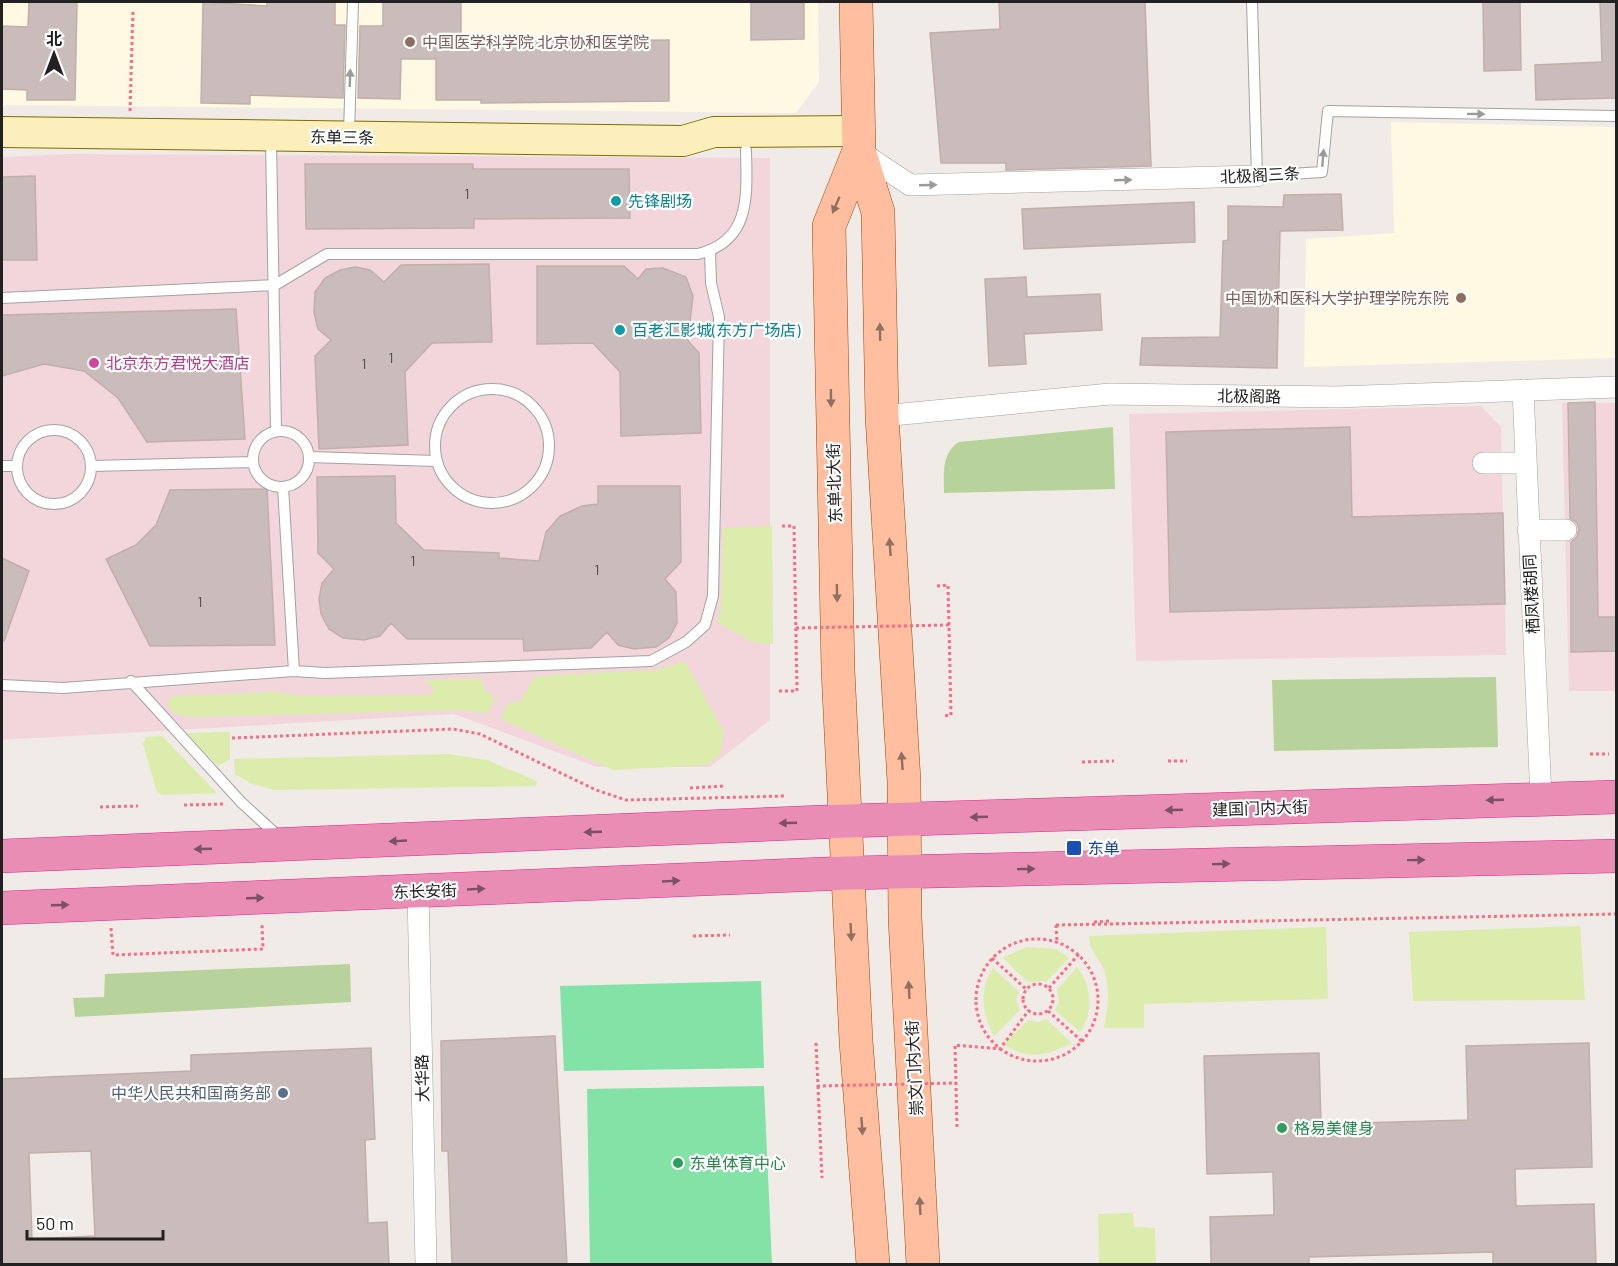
<svg xmlns="http://www.w3.org/2000/svg" width="1618" height="1266" font-family="Barlow,'Noto Sans SC',sans-serif">
<rect width="100%" height="100%" fill="#f1ebe7"/>
<!-- commercial -->
<path fill="#f2d6dc" d="M71,154L770,158V720L710,767H597L454,714L2,740V157Z
M1562,403H1616V691H1569Z
M1481,406L1501,427L1506,655L1136,661L1129,414Z"/>
<!-- education -->
<path fill="#fff8e3" d="M2,2H818L819,82L796,113L2,105Z
M1391,122L1616,127V358L1304,367L1306,239L1394,233Z"/>
<!-- grass -->
<path fill="#dbecac" d="M772,526L773,644L755,643L718,623L721,608L723,528Z
M685,661L724,732L720,755L707,765L613,770L501,719L508,703L521,701L535,676L656,670Z
M481,679L486,691L495,698L488,713L460,710L192,717C181,715 171,715 167,703L173,696L274,692L300,696L431,695L434,689L425,680Z
M230,732V759L218,766L186,733Z
M162,736L217,793L162,795L157,792L143,744L146,737Z
M449,754L487,760L537,781L536,786L274,790L250,783L235,774L234,759Z
M1580,926L1585,1000L1413,1001L1409,932Z
M1326,927L1328,999L1144,1004V1028H1104C1108,1006 1112,982 1100,962C1093,951 1090,949 1089,936Z
M1026,947L1056,949L1069,958L1047,981L1028,982L1003,958Z
M1077,967C1092,986 1094,1012 1080,1032L1055,1010L1059,1003L1057,990Z
M993,968L1019,992L1016,1000L1020,1010L994,1036C982,1011 978,992 993,968Z
M1046,1019L1072,1043C1049,1055 1027,1061 1004,1044L1028,1020L1038,1022Z
M1133,1213L1134,1227L1155,1228L1156,1264H1099L1098,1214Z"/>
<!-- forest -->
<path fill="#b8d29b" d="M1113,427L1115,489L944,493C944,474 941,453 959,442Z
M1496,677L1498,747L1274,751L1272,680Z
M350,964L351,1002L75,1017L73,998L104,997L105,974Z"/>
<!-- pitch -->
<path fill="#83e2a6" d="M761,981L764,1068L564,1071L560,986Z
M764,1086L772,1264H590L587,1089Z"/>
<!-- building -->
<path fill="#c9bcba" stroke="#c4aea9" stroke-width="1.5" fill-rule="evenodd" d="M29,2H77L75,100H27V90L2,89V26L28,27Z
M203,2L267,6V2H335V25H345L343,98L250,95V104L201,103Z
M383,2H461V42L669,40V101L481,103V100H436V59H401L400,99L358,98L360,26H383Z
M751,2H804V39L751,40Z
M999,2H1145L1151,166L1006,170V163H941L930,33L1000,29Z
M1483,2H1520L1521,70L1484,71Z
M1600,2H1617V98L1536,100L1535,65L1602,62Z
M305,164H473V169H629L630,218L474,219V228L306,229Z
M35,176L37,260H2V177Z
M1341,194L1343,230L1280,231L1277,368L1140,365L1142,338L1220,337L1223,241L1228,240V206L1283,207L1284,195Z
M1194,202L1195,242L1024,249L1022,209Z
M489,264L492,342L432,343L405,372L408,445L319,449L315,356L331,340L318,329L314,313L315,292L325,278L340,270L355,267L370,270L384,282L401,265Z
M537,266H624L638,279L646,269L663,268L686,277L693,296L690,321L682,334L699,353L701,433L621,436L620,372L593,343L537,344Z
M1026,277L1027,297L1100,294L1102,330L1024,334L1026,364L989,366L985,279Z
M236,309L245,439L147,442L118,398L84,371L44,364L2,376V315Z
M1595,402L1598,617H1617V651L1571,652V542L1577,537L1579,529L1577,523L1570,518L1568,403Z
M1350,427L1352,517L1503,513L1505,604L1170,612L1166,432Z
M395,476L396,523L424,550L499,553V558L539,561L546,532L560,516L582,506L598,504V486H680L681,562L665,579L676,592L677,623L669,638L656,647L634,649L618,645L607,632L591,648L524,651L523,639H407L391,623L380,636L364,640L343,638L329,629L321,614L319,599L322,583L334,569L318,553L317,477Z
M267,489L275,645L150,646L106,559L136,545L156,525L170,490Z
M2,558L29,571L4,641H2Z
M555,1036L567,1264H452L448,1151H442L441,1041Z
M1589,1043L1592,1167L1515,1169L1516,1206L1594,1204L1596,1264H1493V1252L1309,1257V1264H1211L1210,1217L1274,1215L1273,1172L1207,1174L1204,1056L1319,1053L1321,1124L1468,1120L1466,1046Z
M371,1048L375,1139L365,1140L368,1223L387,1222L389,1264H2V1079L191,1071V1055ZM91,1151L95,1236L32,1239L29,1153Z"/>
<g fill="none" stroke-linecap="round" stroke-linejoin="round">
<defs>
<path id="lane" d="M1252,2L1257,176L1322,172L1328,111L1616,116
M349,133L353,2
M271,139L276,431
M2,298L275,285L327,254H698C751,241 747,196 746,150
M435 446a57 57 0 1 1 114 0a57 57 0 1 1-114 0Z
M17 467a37 37 0 1 1 74 0a37 37 0 1 1-74 0Z
M253 459a28 28 0 1 1 56 0a28 28 0 1 1-56 0Z
M310,457L436,461
M2,466H16
M91,466L253,462
M283,487L294,671
M131,681L241,802L279,837
M2,685L63,688L294,671L325,673L651,661L686,642L705,625L713,596L719,317L711,283L710,251"/>
<path id="street" d="M859,151L910,185L1257,176
M1523,390L1541,798
M882,416L1110,394L1336,397L1616,387
M1483,463H1525
M1528,530H1566
M418,892L426,1264"/>
<path id="secondary" d="M2,132L683,141L714,132L859,131"/>
<path id="primary" d="M856,2L859,151L878,212L882,416L904,781L905,918L923,1264
M859,151L829,226L838,670L856,1041L873,1264"/>
<path id="highway" d="M2,856L846,821L1616,797
M2,908L848,873L1616,856"/>
</defs>
<!-- lane casing -->
<use href="#lane" stroke="#a2a2a2" stroke-width="12"/>
<!-- street casing -->
<use href="#street" stroke="#a2a2a2" stroke-width="22"/>
<!-- secondary casing -->
<use href="#secondary" stroke="#7e6d01" stroke-width="32"/>
<!-- primary casing -->
<use href="#primary" stroke="#9e4300" stroke-width="34"/>
<!-- highway casing -->
<use href="#highway" stroke="#e12292" stroke-width="34"/>
<!-- path -->
<path stroke="#fe6b80" stroke-width="3" stroke-dasharray="3 3" stroke-linecap="butt" d="M130,111L133,10
M937,586L948,585L951,715L943,716
M779,691H797L794,526H782
M232,738L453,729L480,734L596,790L626,800L785,796
M1590,754H1609
M1168,761H1187
M1082,762L1114,761
M690,788L724,786
M184,805L225,804
M100,807L138,806
M1094,922L1110,921
M1056,925L1616,914
M1056,925L1057,941
M111,928L113,955L263,949L262,923
M693,936L730,935
M976 1000a61 61 0 1 1 122 0a61 61 0 1 1-122 0Z
M992,958L1026,989
M1023 999a15 15 0 1 1 30 0a15 15 0 1 1-30 0Z
M1049,988L1079,954
M1048,1011L1083,1042
M818,1086L822,1178
M957,1127L955,1045L1000,1049L1029,1010"/>
<!-- lane -->
<use href="#lane" stroke="#fff" stroke-width="10"/>
<!-- street -->
<use href="#street" stroke="#fff" stroke-width="21"/>
<!-- secondary -->
<use href="#secondary" stroke="#fcefbb" stroke-width="30"/>
<!-- primary -->
<use href="#primary" stroke="#ffbe9f" stroke-width="33"/>
<!-- highway -->
<use href="#highway" stroke="#ea8db5" stroke-width="33"/>
<!-- path-bridge -->
<path stroke="#fe6b80" stroke-width="3" stroke-dasharray="3 3" stroke-linecap="butt" d="M796,628L949,625
M816,1043L818,1086L956,1083"/>
</g>
<!-- one-way arrows -->
<defs><path id="oneway-solid" d="M-6-.8H1V-3.2L6.5 0L1 3.2V.8H-6Z" transform="scale(1.5)"/></defs>
<g fill="#9b9b9b">
<use href="#oneway-solid" transform="translate(350 78) rotate(-88)"/>
<use href="#oneway-solid" transform="translate(1476 114) rotate(1)"/>
<use href="#oneway-solid" transform="translate(1323 158) rotate(-85)"/>
<use href="#oneway-solid" transform="translate(1123 180) rotate(-2)"/>
<use href="#oneway-solid" transform="translate(928 185) rotate(-2)"/>
</g>
<g fill="#907060">
<use href="#oneway-solid" transform="translate(836 205) rotate(113)"/>
<use href="#oneway-solid" transform="translate(880 332) rotate(-91)"/>
<use href="#oneway-solid" transform="translate(831 398) rotate(89)"/>
<use href="#oneway-solid" transform="translate(890 547) rotate(-94)"/>
<use href="#oneway-solid" transform="translate(837 593) rotate(89)"/>
<use href="#oneway-solid" transform="translate(902 761) rotate(-94)"/>
<use href="#oneway-solid" transform="translate(851 932) rotate(87)"/>
<use href="#oneway-solid" transform="translate(909 990) rotate(-93)"/>
<use href="#oneway-solid" transform="translate(862 1126) rotate(86)"/>
<use href="#oneway-solid" transform="translate(920 1206) rotate(-93)"/>
</g>
<g fill="#7b5264">
<use href="#oneway-solid" transform="translate(1495 800) rotate(178)"/>
<use href="#oneway-solid" transform="translate(1174 810) rotate(178)"/>
<use href="#oneway-solid" transform="translate(979 817) rotate(178)"/>
<use href="#oneway-solid" transform="translate(788 823) rotate(178)"/>
<use href="#oneway-solid" transform="translate(593 832) rotate(178)"/>
<use href="#oneway-solid" transform="translate(398 841) rotate(177)"/>
<use href="#oneway-solid" transform="translate(203 849) rotate(178)"/>
<use href="#oneway-solid" transform="translate(1416 860) rotate(-1)"/>
<use href="#oneway-solid" transform="translate(1221 864) rotate(-1)"/>
<use href="#oneway-solid" transform="translate(1026 869) rotate(-1)"/>
<use href="#oneway-solid" transform="translate(671 881) rotate(-3)"/>
<use href="#oneway-solid" transform="translate(476 889) rotate(-3)"/>
<use href="#oneway-solid" transform="translate(255 898) rotate(-2)"/>
<use href="#oneway-solid" transform="translate(60 905) rotate(-2)"/>
</g>
<!-- markers -->
<g fill="#8d6e63" stroke="#fff" stroke-width="2">
<circle cx="410" cy="42" r="6"/>
<circle cx="1461" cy="298" r="6"/>
</g>
<g fill="#0f9aa8" stroke="#fff" stroke-width="2">
<circle cx="616" cy="201" r="6"/>
<circle cx="620" cy="330" r="6"/>
</g>
<circle fill="#d1479c" stroke="#fff" stroke-width="2" cx="94" cy="363" r="6"/>
<rect fill="#1a4fb4" stroke="#fff" stroke-width="2" x="1066" y="840" width="16" height="16" rx="3"/>
<circle fill="#5c6f8a" stroke="#fff" stroke-width="2" cx="283" cy="1093" r="6"/>
<g fill="#2e9e5b" stroke="#fff" stroke-width="2">
<circle cx="1282" cy="1128" r="6"/>
<circle cx="678" cy="1163" r="6"/>
</g>
<g text-anchor="middle" stroke-width="4.5" stroke-linejoin="round" paint-order="stroke">
<!-- number labels -->
<g font-size="14" fill="#4b4847">
<text x="467" y="199">1</text>
<text x="391" y="363">1</text>
<text x="364" y="369">1</text>
<text x="413" y="566">1</text>
<text x="597" y="575">1</text>
<text x="200" y="607">1</text>
</g>
<!-- education labels -->
<g font-size="16" fill="#785e54" stroke="#fff" text-anchor="start">
<text x="422" y="48">中国医学科学院 北京协和医学院</text>
<text x="1449" y="304" text-anchor="end">中国协和医科大学护理学院东院</text>
</g>
<!-- street labels -->
<g font-size="16" fill="#212121" stroke="#fff">
<text transform="translate(342 137) rotate(1)" y="6">东单三条</text>
<text transform="translate(1260 175) rotate(-3)" y="6">北极阁三条</text>
<text transform="translate(1249 396) rotate(1)" y="6">北极阁路</text>
<text transform="translate(834 483) rotate(-92)" y="6">东单北大街</text>
<text transform="translate(1531 594) rotate(-93)" y="6">栖凤楼胡同</text>
<text transform="translate(1260 808) rotate(-2)" y="6">建国门内大街</text>
<text transform="translate(425 891) rotate(-2)" y="6">东长安街</text>
<text transform="translate(914 1068) rotate(-93)" y="6">崇文门内大街</text>
<text transform="translate(422 1078) rotate(-91)" y="6">大华路</text>
</g>
<!-- culture labels -->
<g font-size="16" fill="#0d838f" stroke="#fff" text-anchor="start">
<text x="628" y="207">先锋剧场</text>
<text x="632" y="336">百老汇影城(东方广场店)</text>
</g>
<!-- hotel labels -->
<g font-size="16" fill="#b23c85" stroke="#fff" text-anchor="start">
<text x="106" y="369">北京东方君悦大酒店</text>
</g>
<!-- transit labels -->
<g font-size="16" fill="#164399" stroke="#fff" text-anchor="start">
<text x="1088" y="854">东单</text>
</g>
<!-- service labels -->
<g font-size="16" fill="#4e5e75" stroke="#fff" text-anchor="end">
<text x="271" y="1099">中华人民共和国商务部</text>
</g>
<!-- leisure labels -->
<g font-size="16" fill="#27864d" stroke="#fff" text-anchor="start">
<text x="1294" y="1134">格易美健身</text>
<text x="690" y="1169">东单体育中心</text>
</g>
</g>
<!-- border -->
<rect width="1618" height="1266" fill="none" stroke="#212121" stroke-width="6"/>
<!-- north arrow -->
<g transform="translate(54 54)" stroke="#ffffff" stroke-width="4.5" paint-order="stroke">
<path d="M0-4.5L10 22L0 15L-10 22Z" fill="#212121"/>
<text y="-9" font-size="16" font-weight="bold" text-anchor="middle" fill="#212121">北</text>
</g>
<!-- scale -->
<path d="M27 1230v9h136v-9" fill="none" stroke="#212121" stroke-width="3"/>
<text x="36" y="1230" font-size="18" fill="#212121" stroke="#ffffff" stroke-width="4.5" paint-order="stroke">50 m</text>
</svg>
